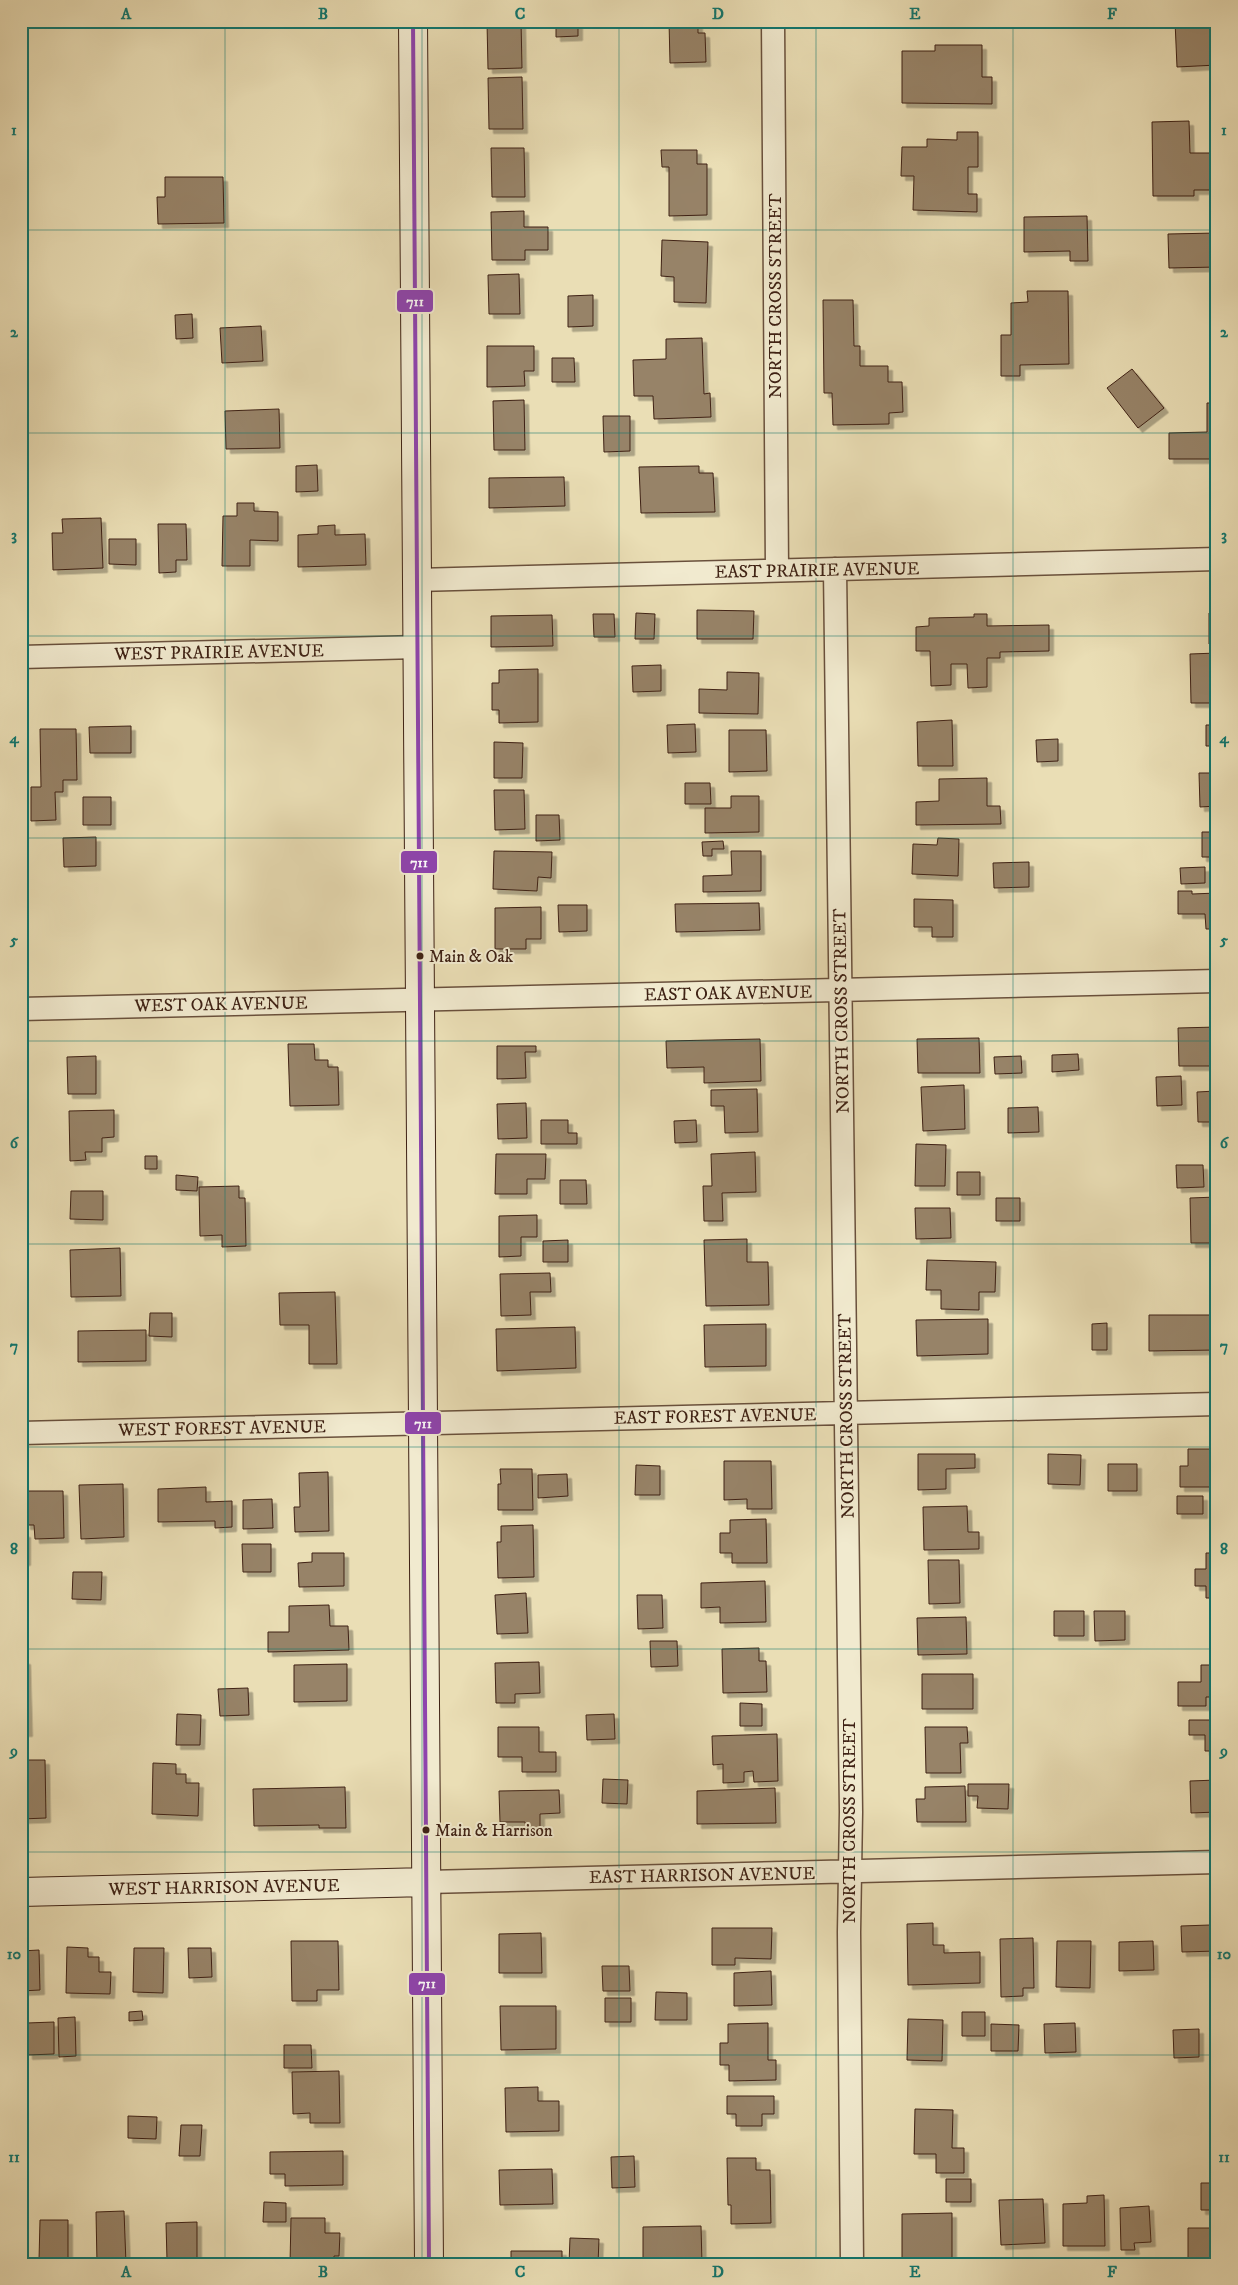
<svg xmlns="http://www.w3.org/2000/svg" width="1238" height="2285" font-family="'IM FELL DW Pica',serif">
<defs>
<filter id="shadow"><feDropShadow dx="4.5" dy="4.5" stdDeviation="0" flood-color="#0004"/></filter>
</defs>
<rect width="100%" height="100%" fill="#eadeb5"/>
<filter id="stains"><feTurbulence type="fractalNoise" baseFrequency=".004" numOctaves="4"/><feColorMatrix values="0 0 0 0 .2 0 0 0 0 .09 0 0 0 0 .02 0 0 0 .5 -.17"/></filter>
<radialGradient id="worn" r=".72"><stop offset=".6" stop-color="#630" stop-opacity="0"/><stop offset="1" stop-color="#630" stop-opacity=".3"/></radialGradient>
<!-- building -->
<path fill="#978368" stroke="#3e2114" filter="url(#shadow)" d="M521,21L522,68L488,69L487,22Z
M556,21H578V36L556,37Z
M669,21H698V33H705L706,62L670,63Z
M1175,21H1217V65L1177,67Z
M935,45H982V77H992V104L902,103V51H935Z
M522,77L523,129H489L488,78Z
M1189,121L1190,153H1217V190H1194V196H1153L1152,122Z
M957,132H978V167H968V194H977V212L913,210L914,176H901L902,147H927V139L957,140Z
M491,148H524L525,197H492Z
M661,150H697V164H707V215L669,216V167H662Z
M165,177H223L224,223L158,224L157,197H165Z
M524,211V227H548V250H525V260H492L491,212Z
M1087,216L1088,261H1070V251L1024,252V217Z
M1217,233V267L1169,268L1168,234Z
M662,240L708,242L706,303L674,302V277L661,276Z
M519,274L520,314H489L488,275Z
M1027,291H1068L1069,364L1020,365V376H1001V335H1011V303L1028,302Z
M593,295V326L568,327V296Z
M823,300H853L854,346H860V366H888V382H902L903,412L889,413V424L833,425L832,393H824Z
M192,314L193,338L176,339L175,315Z
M261,326L263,361L222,363L220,328Z
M702,338L704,394L710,393L711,417L654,419L653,396H634L633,360L666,359V339Z
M487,346H534V371H524L525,386L487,387Z
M552,358H574L575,382H552Z
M1132,369L1164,408L1138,428L1107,388Z
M524,400L525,450H494L493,401Z
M1207,403H1217V459H1169V433L1207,432Z
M279,409L280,448L226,449L225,411Z
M603,416H630V451L604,452Z
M317,465L318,491L296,492V466Z
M699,466V473H713L715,512L641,513L639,467Z
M564,477L565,506L489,508V478Z
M237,503H254V511L278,512V541L250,540V566H222L223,516H237Z
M101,518L103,568L53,570L52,533H63L62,519Z
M158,524H186L187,560H176V572L159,573Z
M335,525V535L365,534L366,565L298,567V535L318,534V526Z
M109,539H136V565L109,564Z
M697,610L754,611L753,639H697Z
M636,613L655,614L654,639H635Z
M1209,613H1217V644H1209Z
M593,614H614L615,637H594Z
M974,614H987V626L1049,625V651L1000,652V658H987V687L968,688L967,664H951V685L931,686L930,651H916V627L929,626V618L974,617Z
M552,615L553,646L491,647V616Z
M1217,653V703H1191L1190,654Z
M661,665V691L633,692L632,666Z
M538,669V722L499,723V710H492V683H499V670Z
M727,672L759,673L758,714L699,713V689L727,690Z
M952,720L953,766H918L917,722Z
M695,724L696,752L668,753L667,725Z
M1206,725H1217V746H1206Z
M131,726V753H90L89,727Z
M40,729H76L77,780H63V792H55L56,820L31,821V787H41Z
M729,730H766L767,771L729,772Z
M1058,739V761L1037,762L1036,740Z
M494,742L523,743L522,778H494Z
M1199,773H1217V806L1200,807Z
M987,778V806H1000L1001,824L916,825V802L939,801V779Z
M685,783H710L711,804H685Z
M494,790H524L525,829L495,830Z
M731,796H759V832L705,833V808H731Z
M83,797H111V825H83Z
M536,815H559L560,840L536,841Z
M1202,832H1217V857H1202Z
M96,837V866L64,867L63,838Z
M938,838L959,839L958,876L912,874L913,844L937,845Z
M723,841L724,849H712V856H703L702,842Z
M494,851L552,852L551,878L538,877L537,891L493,889Z
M731,851H761V891L703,892V876L732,875Z
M1029,862V887L994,888L993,863Z
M1205,867V883L1181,884L1180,868Z
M1178,891H1192V894L1217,893V929H1206L1205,914H1178Z
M914,899L953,900V937H932V927H914Z
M759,903L760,930L676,932L675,904Z
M558,905H587V931L559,932Z
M541,907V939H526V949H495V908Z
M1217,1027V1066H1179L1178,1028Z
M979,1038L980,1073H918L917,1039Z
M760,1039L761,1081L704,1083V1067L667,1068L666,1041Z
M288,1044H314L315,1060H328V1067H338L339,1105L290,1106Z
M497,1046H536V1052H525L526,1078L497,1079Z
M1078,1054L1079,1070L1052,1072V1055Z
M96,1056V1094H68L67,1057Z
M1021,1056L1022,1073L995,1074L994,1057Z
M1181,1076L1182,1105L1157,1106L1156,1077Z
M1216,1081L1217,1122H1198L1197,1092L1216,1091Z
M964,1085L965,1129L923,1131L921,1087Z
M757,1089L758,1132L725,1133L724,1106H711V1090Z
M526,1103L527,1138L498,1139L497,1104Z
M1038,1107L1039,1132L1008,1133V1108Z
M114,1110V1137L102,1138V1152H85L86,1160L70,1161L69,1111Z
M541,1120H568V1133H577V1144H541Z
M696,1120L697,1142L675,1143L674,1121Z
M916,1144L946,1145L945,1186H915Z
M755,1152L756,1192L722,1193L723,1221H704L703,1186H712L711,1154Z
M496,1154H546L545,1179H527V1194H495Z
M145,1156H157V1169H145Z
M1176,1165H1203L1204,1187L1177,1188Z
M957,1172H980V1195H957Z
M176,1175L198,1177L197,1191L176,1190Z
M560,1180H586L587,1204H560Z
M239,1186V1198H245L246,1246L222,1247V1235L200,1236L199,1187Z
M71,1191H103V1220L70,1219Z
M1217,1197V1243H1191L1190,1198Z
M996,1198H1020V1221H996Z
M915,1208H950L951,1238L916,1239Z
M537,1215V1237H521V1256L499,1257V1216Z
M747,1239V1262H768L769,1305L706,1306L704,1240Z
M568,1240V1262H543V1241Z
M120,1248L121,1296L71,1297L70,1250Z
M1212,1257H1217V1287H1213Z
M927,1260L996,1262L995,1292H979V1310L941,1309V1290H926Z
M550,1273L551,1292H530L531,1315L501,1316L500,1274Z
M335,1292L337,1364H309V1325H280L279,1293Z
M150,1313H172V1337L149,1336Z
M1149,1315H1217V1350L1149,1351Z
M988,1319V1354L917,1356L916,1320Z
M1107,1323V1350H1092V1324Z
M766,1324V1366L705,1367L704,1325Z
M575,1327L576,1368L497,1371L496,1329Z
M146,1330V1361L78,1362V1331Z
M1213,1441H1217V1487H1180V1466H1188V1449H1213Z
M918,1454H975V1468L946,1469V1489L918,1490Z
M1048,1454L1081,1455L1080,1485L1048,1484Z
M724,1461H771L772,1509H747V1499L724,1500Z
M1108,1464H1137V1491H1108Z
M636,1465L660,1466V1495H635Z
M500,1469H532L533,1510H498V1484H501Z
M328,1472L329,1531L295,1532L294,1507H300L299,1473Z
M567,1474L568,1496L538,1498V1475Z
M123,1484L124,1537L81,1539L79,1485Z
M206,1487V1502L232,1501V1527L215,1528V1521L158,1522V1489Z
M25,1491H63L64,1538L35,1539L34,1525H26Z
M1177,1496H1203V1514H1177Z
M272,1499L273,1528L243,1529V1500Z
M967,1506L968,1532H979V1549L924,1550L923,1507Z
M766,1519L767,1563H732V1553H720V1533H730V1520Z
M533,1525L534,1577L498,1578L497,1542H501V1526Z
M21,1533H26V1561H21Z
M242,1544H271V1572H243Z
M312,1553H344V1586L299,1587L298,1563L312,1562Z
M1206,1553H1217V1598H1206V1586H1195V1569H1206Z
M928,1560H959L960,1603L929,1604Z
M73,1572H102L101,1600L72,1599Z
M765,1581L766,1622L720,1623V1607L701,1608V1583Z
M526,1593L528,1633L497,1634L495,1595Z
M637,1595H662L663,1628L638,1629Z
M329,1605L330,1626H348L349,1650L268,1652V1632H289V1606Z
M1054,1611H1084V1636H1054Z
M1094,1611H1125V1640L1095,1641Z
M966,1617L967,1654L918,1655L917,1618Z
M650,1641H677L678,1666L651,1667Z
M759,1648V1661H766L767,1692L723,1693L722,1649Z
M21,1660H26L28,1732H21Z
M539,1662L540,1693L515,1694V1703H496L495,1663Z
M347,1664V1701L294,1702V1665Z
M1201,1665H1217V1697H1206V1706H1178V1682H1201Z
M922,1674H973V1709H922Z
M248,1688L249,1715L220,1716L218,1689Z
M740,1703L762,1704V1726H740Z
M177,1714L201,1715L200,1745H176Z
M614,1714L615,1739L587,1740L586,1715Z
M1189,1720H1217V1765L1216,1751H1205V1735H1189Z
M498,1727H539V1752H556V1772H522V1757H498Z
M925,1727H967L968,1743H960L961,1773H926Z
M777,1734L778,1781L754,1782L753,1771L744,1772V1782L723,1783V1764L713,1765L712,1736Z
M21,1760H45L46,1818L21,1819Z
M153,1763L176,1764V1774H186V1783H199L198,1816L152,1814Z
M603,1779L628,1780L627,1804L602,1803Z
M1217,1780V1812L1191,1813L1190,1781Z
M968,1784H1009L1008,1809L977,1808L978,1796H968Z
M965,1786L966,1822H917L916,1799H925V1787Z
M345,1787L346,1828H319V1825L254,1826L253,1789Z
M775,1788L776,1823L697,1824V1791Z
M559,1790L560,1813L540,1814V1831H526L525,1822H500L499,1791Z
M1210,1916H1217V1951L1182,1952L1181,1926L1210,1925Z
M933,1923V1945H944V1953L980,1952V1983L908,1985L907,1924Z
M712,1928H772L771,1959L735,1958V1965H712Z
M541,1933L542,1973H499V1934Z
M1033,1938L1034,1988H1023V1996L1001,1997L1000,1939Z
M291,1941H338L339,1990H317V2001H292Z
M1057,1941H1091L1090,1988L1056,1987Z
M1153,1941L1154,1970L1119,1971V1942Z
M67,1947L88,1948V1957H99V1972H111L110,1994L66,1993Z
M134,1948H164L163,1993L133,1992Z
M188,1948H211L212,1977L189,1978Z
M39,1950L40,1990L21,1991V1951Z
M602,1966H629L630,1991H603Z
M771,1971L772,2005L734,2006V1973Z
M656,1992L687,1993V2020H655Z
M605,1998H631V2022H605Z
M500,2006H556V2049L501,2050Z
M142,2011L143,2020L129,2021V2012Z
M962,2012H985V2036H962Z
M75,2017L76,2056L59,2057L58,2018Z
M908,2019L943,2020L942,2061L907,2060Z
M54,2022V2054L28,2055L27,2023Z
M768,2023V2060H776V2080L729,2081V2065H720V2043H728V2024Z
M1075,2023L1076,2052L1045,2053L1044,2024Z
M991,2024L1019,2025L1018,2051H991Z
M1199,2029V2057L1174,2058L1173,2030Z
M284,2045H311L312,2068H284Z
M339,2071L340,2123H310V2113L293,2114L292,2072Z
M538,2087V2101H559V2131L506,2132L505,2088Z
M727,2096H774V2114H762V2126H736V2114H727Z
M915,2109L953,2110L952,2148H964V2173H936V2154H914Z
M128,2116L157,2117L156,2139L128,2138Z
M181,2125H202L200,2156H179Z
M343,2151V2185L285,2186V2174H270V2152Z
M634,2156L635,2187L612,2188L611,2157Z
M727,2158H756V2170H770L771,2223L731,2224V2205H728Z
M1216,2162H1217V2210H1201V2183H1217Z
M552,2169L553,2204L500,2205L499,2170Z
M946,2179H971V2202H946Z
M1104,2195L1105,2246H1063V2204L1087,2203V2196Z
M1043,2199L1045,2243L1001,2245L999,2200Z
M264,2202L286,2203V2222H263Z
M1149,2206L1151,2242L1134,2243L1135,2250H1121L1120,2208Z
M124,2211L126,2264H97L96,2212Z
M952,2213V2262L902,2263V2214Z
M291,2218H325V2233H340L339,2256H334V2264H290Z
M40,2220H68V2261L39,2260Z
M197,2222V2259L167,2260L166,2223Z
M701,2226L702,2264H643V2227Z
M1188,2228H1217V2259H1188Z
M570,2238L599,2239L598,2264H569Z
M511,2251H562V2264H511Z"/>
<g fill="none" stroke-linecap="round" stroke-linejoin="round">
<defs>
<path id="street" d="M773,21L777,570
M835,569L851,1812L849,1932L852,2264
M417,580L1217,559
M21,657L418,647
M21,1009L1217,981
M21,1433L1217,1404
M427,1882L1217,1862"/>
<path id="secondary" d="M413,21L429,2264
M21,1892L427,1882"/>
</defs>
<!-- street casing -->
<use href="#street" stroke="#69503c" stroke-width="25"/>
<!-- secondary casing -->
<use href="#secondary" stroke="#3e2114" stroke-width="30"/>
<!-- street -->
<use href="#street" stroke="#f1eacf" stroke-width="22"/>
<!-- secondary -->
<use href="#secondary" stroke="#f1eacf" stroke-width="28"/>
<defs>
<path id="bus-1" d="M413,21L429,2264"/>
</defs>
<!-- bus-1 casing -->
<use href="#bus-1" stroke="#f1eacf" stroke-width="8"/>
<!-- bus-1 -->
<use href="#bus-1" stroke="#8e44ad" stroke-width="4"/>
</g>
<!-- grid -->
<path fill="none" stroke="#0f766e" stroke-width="1" stroke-opacity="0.55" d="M225,21V2264M422,21V2264M619,21V2264M816,21V2264M1013,21V2264M21,230H1217M21,433H1217M21,636H1217M21,838H1217M21,1041H1217M21,1244H1217M21,1447H1217M21,1649H1217M21,1852H1217M21,2055H1217"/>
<!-- markers -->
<g fill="#3e2114" stroke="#f1eacf" stroke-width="2">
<circle cx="420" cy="956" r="4.5"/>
<circle cx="426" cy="1830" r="4.5"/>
</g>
<g text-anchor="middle" stroke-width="4" stroke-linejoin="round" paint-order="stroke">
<!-- bus labels -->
<g font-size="17" fill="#3e2114" stroke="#f1eacf" text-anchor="start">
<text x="429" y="962">Main &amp; Oak</text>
<text x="435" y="1836">Main &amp; Harrison</text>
</g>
<!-- street labels -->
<g font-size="18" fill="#3e2114" stroke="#f1eacf">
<text transform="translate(775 296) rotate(-90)" y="6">NORTH CROSS STREET</text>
<text transform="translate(817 570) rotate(-1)" y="6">EAST PRAIRIE AVENUE</text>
<text transform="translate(219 652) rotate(-1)" y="6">WEST PRAIRIE AVENUE</text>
<text transform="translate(728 993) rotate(-1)" y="6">EAST OAK AVENUE</text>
<text transform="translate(221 1004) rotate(-1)" y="6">WEST OAK AVENUE</text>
<text transform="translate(841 1011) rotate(-91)" y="6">NORTH CROSS STREET</text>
<text transform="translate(715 1416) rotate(-1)" y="6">EAST FOREST AVENUE</text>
<text transform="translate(846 1416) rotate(-91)" y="6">NORTH CROSS STREET</text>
<text transform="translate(222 1428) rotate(-1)" y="6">WEST FOREST AVENUE</text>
<text transform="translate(849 1821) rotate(-90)" y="6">NORTH CROSS STREET</text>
<text transform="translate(702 1875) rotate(-1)" y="6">EAST HARRISON AVENUE</text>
<text transform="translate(224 1887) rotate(-1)" y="6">WEST HARRISON AVENUE</text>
</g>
</g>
<g stroke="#f1eacf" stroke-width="2">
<rect x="396" y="289" width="38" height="24" rx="5" fill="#8e44ad"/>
<rect x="400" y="850" width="38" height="24" rx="5" fill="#8e44ad"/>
<rect x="404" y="1411" width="38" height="24" rx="5" fill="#8e44ad"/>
<rect x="408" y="1972" width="38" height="24" rx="5" fill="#8e44ad"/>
</g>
<g font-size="14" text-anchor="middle" font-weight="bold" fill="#fff">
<text x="415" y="306">711</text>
<text x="419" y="867">711</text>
<text x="423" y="1428">711</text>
<text x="427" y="1988">711</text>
</g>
<!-- margin -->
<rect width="1238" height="2285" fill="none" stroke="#eadeb5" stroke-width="55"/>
<rect x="28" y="28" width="1182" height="2230" fill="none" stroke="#0f766e" stroke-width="2"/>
<g font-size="16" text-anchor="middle" font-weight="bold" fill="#0f766e">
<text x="126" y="19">A</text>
<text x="323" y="19">B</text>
<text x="520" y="19">C</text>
<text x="718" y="19">D</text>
<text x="915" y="19">E</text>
<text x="1112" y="19">F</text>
<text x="14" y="135">1</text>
<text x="1224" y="135">1</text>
<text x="14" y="337">2</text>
<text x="1224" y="337">2</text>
<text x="14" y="540">3</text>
<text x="1224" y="540">3</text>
<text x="14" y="743">4</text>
<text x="1224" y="743">4</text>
<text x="14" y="945">5</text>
<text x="1224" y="945">5</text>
<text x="14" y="1148">6</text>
<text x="1224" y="1148">6</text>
<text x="14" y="1351">7</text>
<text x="1224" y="1351">7</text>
<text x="14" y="1554">8</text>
<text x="1224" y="1554">8</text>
<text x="14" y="1756">9</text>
<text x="1224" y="1756">9</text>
<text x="14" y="1959">10</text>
<text x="1224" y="1959">10</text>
<text x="14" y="2162">11</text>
<text x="1224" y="2162">11</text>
<text x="126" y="2277">A</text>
<text x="323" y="2277">B</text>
<text x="520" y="2277">C</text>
<text x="718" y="2277">D</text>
<text x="915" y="2277">E</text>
<text x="1112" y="2277">F</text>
</g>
<rect width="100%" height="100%" filter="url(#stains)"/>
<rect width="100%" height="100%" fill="url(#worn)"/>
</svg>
